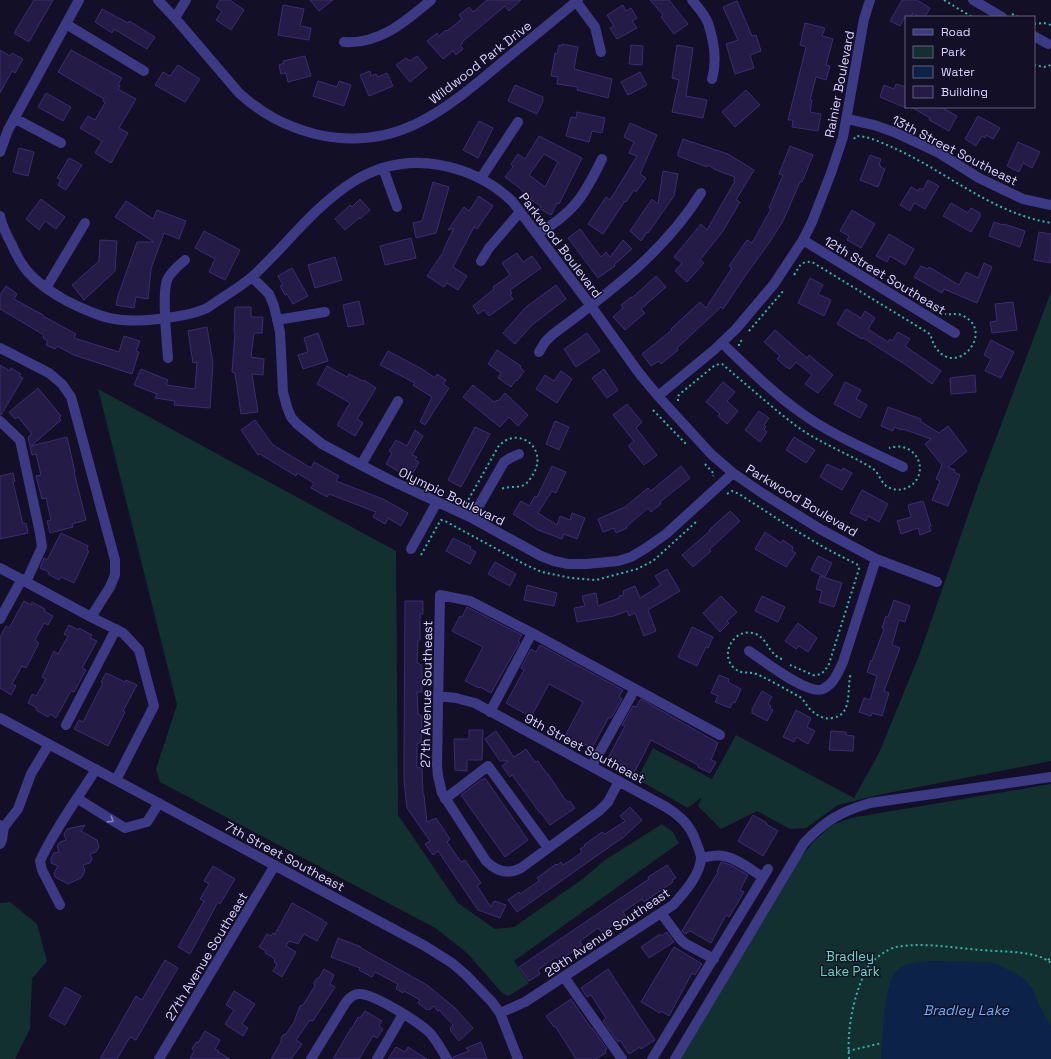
<svg xmlns="http://www.w3.org/2000/svg" width="1051" height="1059" font-family="'Space Grotesk',sans-serif">
<rect width="100%" height="100%" fill="#130f26"/>
<!-- green -->
<path fill="#12302f" d="M1051,292V761L878,795L838,805L806,828L790,829L757,811L721,829L698,806L702,797L688,808L637,779L653,748L712,779L736,735L854,798L879,753L920,653L978,486Z
M98,389L396,551L398,815L458,903L495,929L514,927L584,878L605,860L662,824L673,832L679,843L514,961L529,983L509,996L503,994L468,954L437,929L160,782L156,769L177,705Z
M1051,784V1059H678L797,862L814,841L832,825L851,818Z
M10,902L37,924L47,961L32,979L30,1029L15,1059H0V903Z"/>
<!-- water -->
<path fill="#0c2248" d="M932,961L989,962L996,964L1013,972L1024,979L1032,988L1039,1005L1051,1027V1059H881C882,1041 885,980 897,970C907,962 921,962 932,961Z"/>
<!-- building -->
<path fill="#241b47" stroke="#3b2d73" fill-rule="evenodd" d="M34,0H53L29,42L14,33Z
M220,0H230L244,10L231,30L216,20L222,11L216,7Z
M310,0H333L319,11Z
M487,0H521L509,11L505,6L462,42L463,43L460,45L463,49L456,55L453,51L443,59L427,41L437,33L439,36L446,30L447,31L462,19L459,15L469,7L473,12Z
M650,0H669L688,24L674,34L661,17L663,15Z
M902,0H917L930,8L925,17H919L913,13L911,17H905L900,26L890,21Z
M737,1L752,36L756,35L761,51L750,55L754,68L735,74L726,44L738,40L723,7Z
M283,5L304,9L300,26L311,28L309,40L278,35Z
M623,5L626,11L631,8L637,18L632,21L637,28L617,39L610,28L614,26L607,15Z
M102,9L128,23L129,21L155,37L147,49L114,29L112,33L95,22Z
M805,23L825,28L822,36L833,39L826,65L830,66L826,80L816,77L810,100H812L810,112L821,114L818,131L792,127L793,120H788L806,47L800,45Z
M562,44L578,47L574,69L612,79L608,98L577,90L578,87L557,84L558,77L551,76L555,53L557,54L559,45L562,46Z
M631,45L643,46L642,65L629,64Z
M677,45L693,48L686,96L707,100L703,118L672,112L679,80L672,78Z
M0,50L10,56L12,53L23,59L15,73L12,71L0,93Z
M71,50L122,78L118,85L120,86L118,89L136,99L119,128L128,133L111,163L95,153L102,141L80,128L88,116L95,120L105,103L103,101L104,99L58,72Z
M305,56L311,76L288,82L286,73L281,74L279,65L284,63L283,61Z
M417,56L427,68L410,82L396,65L406,58L410,61Z
M178,65L200,79L185,102L155,85L163,72L170,76Z
M370,71L371,76L376,74L378,77L387,73L393,86L369,96L360,75Z
M640,72L647,85L628,95L621,82Z
M318,81L337,87L339,81L351,85L344,106L313,96Z
M896,84L906,87V108L880,97L884,85L894,89Z
M515,85L543,97V101L537,114L508,101Z
M746,90L760,105L735,127L722,112Z
M46,93L71,107L63,121L38,107Z
M911,107H941L957,116L949,131L929,120L930,118Z
M577,112L605,118L602,133L592,131L589,142L566,136L571,117L576,118Z
M978,116L1000,128L993,139L986,135L985,138L982,136L976,146L965,139Z
M479,121L493,128L478,158L463,150Z
M630,123L657,135L640,174L646,178L636,192L634,190L626,202L625,201L603,234L588,224L606,197L610,200L637,156L629,153L634,142L624,137Z
M539,136L582,158L559,204L557,203L551,215L540,209L541,206L530,199L531,197L505,177L513,167L511,164L518,154L525,159ZM544,154L558,162L545,187L529,175Z
M683,139L728,154L754,170L736,200L740,202L723,231L700,260L704,263L687,282L675,271L682,263L674,257L701,224L707,230L735,181H734L735,177L716,170L708,165L707,167L678,156V153Z
M1018,142L1040,152L1032,168L1023,163L1019,172L1007,166Z
M790,146L813,155L802,182H800L783,221L769,243L745,276L723,309L721,307L677,348L678,350L661,364L659,361L651,366L642,354L672,330L671,329L700,302L706,308L732,268L729,266L747,240L752,243L771,209L769,208L783,175L779,174Z
M19,148L34,152L28,176L13,172Z
M870,155L881,159L879,165L881,166L880,167L885,169L878,187L860,180Z
M69,158L82,165L66,190L58,185L61,180L57,178Z
M663,171L678,174L674,196L648,233L647,232L641,241L630,231L652,199L658,204Z
M928,180L939,186L925,209L914,203L910,211L900,205L911,187L918,191L920,188L923,190Z
M433,182L449,187L436,233L416,238L413,223L422,221Z
M479,196L493,206L477,229L474,227L453,267L467,276L458,290L447,283L444,287L427,276L444,251H443L454,228L448,230L464,207L469,211Z
M41,199L65,217L56,229L45,221L39,230L26,219Z
M360,199L370,210L360,219L359,218L345,230L335,219L350,205L352,207Z
M126,201L153,219L157,210L186,221L179,239L164,233L151,269L148,299L136,297L134,308L116,305L118,296L137,242H154L115,217Z
M951,203L968,213L971,208L980,213V217L971,232L943,216Z
M852,210L875,224L861,248L847,240L849,236L840,231Z
M994,222L1003,225L1004,224L1025,231L1020,247L989,236Z
M580,229L601,257L606,252L610,257L623,240L632,249L614,265L615,266L598,278L568,238Z
M204,231L240,250L225,280L209,272L215,259L195,248Z
M1039,232L1051,234V263L1034,260Z
M889,234L914,249L905,265L890,256L887,262L876,256Z
M411,238L416,258L385,265L380,246Z
M100,240L117,241L115,271L84,300L72,285L99,261Z
M517,253L523,262L532,256L541,268L510,290L512,293L510,295L513,299L489,316L484,310L478,314L473,306L494,289L493,287L510,275L502,263Z
M335,257L342,280L315,288L308,265Z
M984,263L992,267L977,303L944,289L942,293L914,277L921,266L928,269L929,267L959,285L966,272L978,278Z
M292,268L308,296L293,304L287,294L285,295L280,286L283,285L278,276Z
M656,276L666,287L641,309L645,313L625,330L613,317L623,308L621,305L631,297L632,298Z
M810,278L823,285L818,294L831,300L824,316L798,303Z
M556,285L566,299L532,325L515,344L503,333L526,307Z
M6,286L17,294L14,299L43,315V316L76,334L74,338L119,352L124,336L140,341L136,351L139,352L132,374L74,355L57,346L55,349L46,345L48,341L43,338L44,335L0,309V295Z
M359,301L364,324L348,327L343,305Z
M1013,302L1017,330L992,333L990,322L997,321L995,304Z
M235,307H251V317H263L262,333H254L251,357L264,359L263,375L252,374L258,412L241,414L235,373L232,372L235,333L234,332Z
M846,309L861,318L865,311L875,318L868,329L888,342L890,339L892,341L898,332L910,339L905,346L941,371L932,384L906,365L863,338L862,339L837,324Z
M207,327L213,364L210,408L174,405L175,401L155,398L157,394L134,385L141,369L168,380L166,385L195,389L197,362L193,363L188,331Z
M775,330L807,358L809,355L833,375L818,393L805,384L812,375L796,362L790,369L786,367L777,359L780,356L764,342Z
M318,333L328,361L303,369L298,355L308,352L304,338Z
M587,333L600,351L576,367L564,349Z
M991,340L1014,352L1001,378L985,371L991,359L984,355Z
M497,350L521,366L520,368L524,371L517,381L516,380L511,387L498,378L501,373L488,364Z
M388,351L422,369L435,378L437,374L446,380L443,384L449,388L425,425L420,422L432,397L413,385L415,383L380,365Z
M0,365L10,371L11,368L21,374L19,376L23,378L1,415H0Z
M327,366L347,377L349,374L363,381L364,380L376,388L357,419L363,423L355,436L337,425L350,403L317,384Z
M604,369L618,390L607,398L592,378Z
M561,371L572,379L557,403L536,389L545,375L554,381Z
M975,375L976,392L951,394L950,378Z
M723,382L735,392L727,401L738,411L727,424L718,416L720,414L706,402Z
M845,382L861,390L856,399L867,405L860,418L834,404Z
M473,385L494,402L497,400L498,401L505,393L528,415L518,426L509,417L500,427L463,397Z
M38,388L61,416L59,418L61,420L31,446L67,437L75,472H74L86,520L72,524L73,527L50,533L47,521L51,520L46,498L42,499L36,476L41,475L36,454L32,455L28,437L32,434L18,417L15,419L9,412Z
M627,404L642,422L636,428L657,455L644,465L629,447V445L634,441L613,415Z
M888,407L921,419L920,421L939,433L948,426L967,451L948,467L955,470L954,472L960,475L948,506L932,500L940,481L936,479L942,465L925,444L931,439L903,429L902,430L894,427L893,431L881,426Z
M759,411L769,418L764,425L766,427L764,429L767,432L760,442L745,430Z
M255,420L273,445L311,468L314,462L339,476L336,481L383,499L408,513L401,526L388,518L385,524L373,517L376,512L329,494L327,497L311,488L314,483L297,473L296,476L260,454L258,455L241,430Z
M555,421L569,427L559,450L546,444Z
M475,427L490,434L461,487L448,480Z
M415,430L423,436L412,455L417,457L415,460L419,462L413,473L405,468L401,473L386,464L392,453L389,451L396,440L407,446Z
M794,437L815,450L806,463L786,450Z
M827,464L842,471L843,468L852,473L842,490L820,477Z
M552,466L566,472L556,493L552,491L538,513L557,525L560,516L570,520L572,513L585,518L577,539L564,534L562,539L538,530L513,514L521,501L529,506L535,496L537,497Z
M681,466L690,478L660,502L661,504L651,512L648,508L626,527L627,528L616,533L614,528L603,532L598,519L625,507L648,488L651,491Z
M13,473L15,481L13,482L23,524L26,523L28,533L0,539V476Z
M862,490L888,504L879,522L868,516L866,521L850,513Z
M923,501L931,526H929L931,531L920,535L918,528L901,534L897,521L911,517L908,505Z
M730,511L740,521L709,550L711,551L693,567L682,555L710,531L709,530Z
M765,532L781,543L783,540L793,547L792,551L796,553L786,567L755,549Z
M61,533L88,546L87,550L89,551L74,583L61,577L59,580L48,574L49,572L40,568L44,558L47,560Z
M453,538L471,547L470,549L476,552L470,564L446,551Z
M818,556L832,563L825,577L811,570Z
M495,562L516,574L510,586L488,574Z
M667,569L680,591L648,610L656,631L644,636L635,613L629,616L627,611L614,616L577,622L574,608L585,606L582,596L596,593L598,606L619,598V596L624,595L623,591L635,586L640,598L661,585L655,576Z
M820,576L842,583L834,607L819,602L822,591L816,589Z
M527,585L557,593L554,606L524,600Z
M721,596L737,612L727,621L729,623L720,632L703,613Z
M762,596L785,607L778,622L755,611Z
M894,600L910,606L905,622L899,620L892,645L900,648L884,691L889,693L882,716L872,713L871,716L859,712L864,698L870,700L877,676L867,672L871,660L872,661L884,629L882,628L886,616L888,617Z
M24,601L31,605L32,602L45,609L44,611L53,616L48,625L44,623L35,640L39,643L26,668L22,666L12,684L16,686L11,695L0,688V637L6,626L9,628Z
M405,601H423V614H420V640H418L417,663L422,665V692H417L418,714L422,716L421,744L417,743V768L422,767L423,795H424L427,822L436,818L450,839L447,842L461,862L465,860L481,883L477,886L491,907L494,901L506,905L500,918L478,910L438,851L433,855L425,844L430,841L407,808L404,780V756Z
M467,607L522,635L518,641L520,642L491,693L480,687L479,688L465,681L483,647L452,631L460,616L462,617Z
M798,623L817,638L808,652L799,646L796,649L785,641Z
M69,625L78,630L79,628L92,635L90,638L97,641L82,668L86,670L74,692L71,691L56,718L50,714L48,717L36,710L37,708L28,703L32,694L36,696L46,679L42,677L54,651L58,654L68,636L64,634Z
M692,627L713,637L708,648L706,647L697,666L678,657Z
M540,645L623,690L619,697L622,699L611,718L609,717L592,748L580,742L579,744L565,736L583,702L549,684L531,717L506,703L524,670L521,668L531,649L536,652Z
M106,673L125,682L126,680L137,685L123,711L125,712L108,746L74,729L79,720L83,722L103,683L101,682Z
M719,675L729,679L728,682L741,689L735,703L733,702L730,708L715,702L718,696L711,693Z
M762,691L772,697L768,704L771,706L770,708L773,710L767,721L752,713V709Z
M641,699L718,743L711,760L716,762L710,773L698,767V765L651,740L634,773L608,758L625,726L622,725L633,706L636,707Z
M796,710L811,718L807,727L815,731L808,744L796,737L794,742L783,737Z
M469,730H483L482,760H467V771L455,770L454,739H469Z
M496,731L514,757L526,749L535,762L538,761L547,774H548L564,798L568,802L570,801L575,808L550,825L541,813H540L512,775L510,777L502,766L508,761H500L485,739Z
M831,731L846,732V735L854,736L853,751L829,750Z
M485,778L528,840L505,857L461,795L482,779V780Z
M630,807L642,820L625,836L517,912L508,900L519,892L520,894L539,881L537,878L556,864L557,865L561,862L563,865L571,860L582,852L580,849L585,846L584,845L602,832L605,834L625,821L620,816Z
M753,815L767,823L766,824L778,831L763,856L738,841Z
M85,825L81,831L97,840L99,847L96,852L90,854L92,859L90,863L83,865L85,871L81,878L68,884L55,877L54,873L58,866L51,863V858L54,853L59,852L57,846L60,842L66,840L64,834L67,829Z
M721,862L731,865L748,875L740,890L744,892L729,917L726,915L711,943L690,931L685,934L682,931L718,872L717,871Z
M667,865L676,878L672,880L673,882L644,902L642,899L623,912L626,916L602,933L598,928L580,941L582,945L559,961L556,957L538,970L540,974L529,981L519,967L649,879L648,877Z
M213,866L235,879L220,904L218,902L190,954L178,947L204,901L200,899L209,884L204,881Z
M292,903L323,920V921L327,923L317,941L304,934L298,944L289,941L286,946L296,952L282,977L273,971L277,964L274,962L275,959L265,953L266,951L259,947L267,934L271,936L273,933L275,934Z
M667,932L674,942L649,958L641,947L660,934L661,936Z
M338,938L361,947V948L427,985L455,1008L473,1028L459,1041L450,1030L451,1029L450,1028L453,1025L439,1010L438,1011L433,1006L430,1010L429,1009L427,1010L418,1003L420,1000L404,991L403,993L396,989L398,984L375,972L372,977L359,970L360,968L331,957Z
M674,947L702,964L695,975L692,973L669,1016L661,1011L660,1013L641,1002Z
M165,960L178,968L136,1040L130,1037L117,1059H100L136,996L142,1000Z
M324,969L334,975L330,984L335,987L313,1021L310,1020L296,1040L302,1044L291,1059H271L281,1042V1039L283,1035L286,1034L294,1022L300,1006L303,1005L315,986L314,983L316,979L319,978Z
M608,969L655,1040L641,1049L640,1047L629,1054L620,1040L618,1042L603,1021L606,1018L591,995L587,997L581,988Z
M65,987L81,996L65,1025L49,1016Z
M234,991L255,1004L242,1024L248,1028L243,1036L225,1024L234,1010L226,1005Z
M571,999L591,1028H592L607,1049L605,1050L606,1053L596,1059H576L555,1026L554,1027L546,1016Z
M365,1011L382,1021L379,1026L383,1029L377,1038L373,1036L359,1059H333L351,1028H352L358,1017L360,1018Z
M205,1031L220,1040L215,1049L219,1051L218,1052L230,1059H190L194,1051L192,1049L196,1042L198,1043Z
M481,1042L487,1059H453V1057L469,1051L466,1048Z
M396,1047L405,1052L408,1047L427,1059H388Z"/>
<g fill="none" stroke-linecap="round" stroke-linejoin="round">
<!-- path -->
<path stroke="#2fb8b0" stroke-width="2" stroke-dasharray="2 3" stroke-linecap="butt" d="M944,0L972,17
M1012,14L1018,17
M1034,24L1044,23L1051,25
M1034,65L1044,67L1051,65
M854,139L856,136C869,136 882,143 894,148C947,172 992,213 1051,223
M794,275C800,266 800,261 812,262L930,334C932,339 933,344 936,348C958,379 997,329 961,315C956,313 951,315 945,314
M749,331L784,290
M739,346V343L744,338
M678,401V396L681,393L714,366L719,364H722C746,384 770,406 795,425C819,443 847,453 872,468C881,474 880,486 893,489C903,492 914,486 918,477C924,464 915,449 902,447C898,446 893,447 889,448
M653,410L687,445
M705,464L714,474L713,476
M727,494L732,491L739,494L790,527L825,548L858,565L859,569L858,572L829,664C825,671 821,676 813,675L790,665
M466,504L498,447C516,425 548,446 534,473C531,477 529,482 524,485C516,489 507,485 500,490
M421,555L439,523L441,520L445,521L526,565L542,572L571,578L596,580L637,569L653,561L696,522
M782,659C779,658 776,656 774,654C767,647 765,638 756,634C736,626 719,652 733,667C740,674 745,672 753,673C762,675 790,692 800,697C805,701 807,707 812,711C818,716 825,720 832,718C854,715 846,688 851,673
M1048,960L1051,958
M848,1051L882,1043
M849,1059C847,1032 852,1004 862,979C863,975 864,971 867,968C872,960 887,949 896,947C924,942 952,948 981,950C1000,952 1036,950 1051,963"/>
<!-- minor -->
<path stroke="#3d3a85" stroke-width="10" d="M158,0L175,18L239,93C262,114 285,126 315,134C395,153 444,111 501,63C527,42 553,21 578,0
M575,0L595,27L601,52
M692,0C698,7 705,15 708,23C714,41 717,62 712,79
M973,0L1002,17
M175,18L186,0
M66,24L144,71
M1034,36L1048,44
M344,42C379,45 406,21 431,0
M14,118L61,143
M847,119L874,125L894,132L939,153L979,178L1023,199L1051,205
M0,152L8,130L79,0
M383,168L397,207
M481,178L518,122
M0,216C2,226 7,236 12,245C15,252 18,258 22,264C32,280 49,291 65,300C100,318 119,324 158,319C174,317 192,315 207,308C212,305 217,301 222,298C233,291 244,284 253,276C309,224 352,149 440,165C467,170 492,182 512,201L591,306L639,373L658,396L711,454L733,473L762,493L820,529L876,559L937,582
M537,234C574,213 584,196 602,159
M803,240L955,333
M481,261L489,248L520,212
M252,277L269,294L274,306L280,332L283,392L287,407L291,417L297,424L322,444L361,465L390,480L472,518L541,556L554,561L568,564H586L618,561L631,557L646,548L666,534L733,473
M46,288L85,223
M277,320L325,312
M722,343C747,367 772,392 800,412C831,435 869,450 903,467
M0,348L49,373L62,384L71,397L115,560V575L110,587L91,617
M539,352L545,342L552,335C608,293 663,254 701,193
M168,358C167,342 161,290 168,278C172,271 179,265 185,260
M658,396L714,350L736,329L774,284L803,240L812,222L831,173L843,137L864,19L870,0
M0,421L20,440L40,533L42,547L26,582
M361,465L398,401
M472,518L504,462L510,458L519,454
M411,549L437,502
M0,568L91,617L123,633L139,650L154,706L116,780
M0,619L22,579
M749,651C763,660 808,696 823,689C834,684 838,672 843,662L876,559
M438,696L456,698L475,703L666,807C680,816 689,824 695,839C697,845 700,851 701,857C701,874 684,893 673,905L525,1002L500,1013
M490,712L532,633
M0,718L425,946L452,963L466,975L492,1002L500,1013L518,1059
M66,725L116,629
M592,766L635,689
M619,781L608,802L599,811L521,868C508,875 496,871 486,861L442,793L438,776L437,765L440,595L470,601L532,633L720,735
M78,799L125,828L147,822L159,803
M445,799L488,766L548,848
M0,825L4,827L18,809L31,774L49,744
M0,844L2,840L4,827
M701,858C708,857 716,854 723,856C737,858 751,870 763,877
M60,905L42,870L40,861C55,828 77,800 96,769
M661,913L681,940L686,944L714,959
M564,977L622,1059
M159,1059L275,865
M311,1059L346,1002C350,997 354,994 359,994C373,993 420,1023 430,1033C437,1041 442,1050 447,1059
M377,1059L403,1014
M652,1059L768,869
M675,1059L804,843C826,820 840,812 870,803L1051,777"/>
</g>
<!-- one-way arrows -->
<defs><path id="oneway-chevron" d="M-2-3.5L2.5 0L-2 3.5" fill="none" stroke-width="1.6" stroke-linecap="round" stroke-linejoin="round"/></defs>
<use stroke="#837fbc" href="#oneway-chevron" transform="translate(111 820) rotate(32)"/>
<g text-anchor="middle" stroke-width="3" stroke-linejoin="round" paint-order="stroke">
<!-- street labels -->
<g font-size="13" fill="#d9d4ff" stroke="#130f26">
<text transform="translate(480 62) rotate(-38)" y="5">Wildwood Park Drive</text>
<text transform="translate(839 84) rotate(-79)" y="5">Rainier Boulevard</text>
<text transform="translate(955 150) rotate(27)" y="5">13th Street Southeast</text>
<text transform="translate(561 245) rotate(53)" y="5">Parkwood Boulevard</text>
<text transform="translate(885 275) rotate(31)" y="5">12th Street Southeast</text>
<text transform="translate(452 496) rotate(26)" y="5">Olympic Boulevard</text>
<text transform="translate(802 500) rotate(31)" y="5">Parkwood Boulevard</text>
<text transform="translate(426 694) rotate(-89)" y="5">27th Avenue Southeast</text>
<text transform="translate(585 748) rotate(28)" y="5">9th Street Southeast</text>
<text transform="translate(285 856) rotate(28)" y="5">7th Street Southeast</text>
<text transform="translate(607 932) rotate(-34)" y="5">29th Avenue Southeast</text>
<text transform="translate(206 956) rotate(-59)" y="5">27th Avenue Southeast</text>
</g>
<!-- park labels -->
<g font-size="13" fill="#5fe0c0" stroke="#130f26">
<text x="850" y="961">Bradley<tspan x="850" dy="15">Lake Park</tspan></text>
</g>
<!-- water labels -->
<g font-size="14" font-style="italic" fill="#62b6ff" stroke="#130f26">
<text x="966" y="1015">Bradley Lake</text>
</g>
</g>
<!-- legend -->
<rect x="905" y="16" width="130" height="92" fill="#130f26" stroke="#625e7d"/>
<rect x="913" y="29" width="20" height="6" fill="#3d3a85" stroke="#625e7d"/>
<text x="941" y="36" font-size="12" fill="#d9d4ff">Road</text>
<rect x="913" y="46" width="20" height="12" fill="#12302f" stroke="#625e7d"/>
<text x="941" y="56" font-size="12" fill="#d9d4ff">Park</text>
<rect x="913" y="66" width="20" height="12" fill="#0c2248" stroke="#625e7d"/>
<text x="941" y="76" font-size="12" fill="#d9d4ff">Water</text>
<rect x="913" y="86" width="20" height="12" fill="#241b47" stroke="#625e7d"/>
<text x="941" y="96" font-size="12" fill="#d9d4ff">Building</text>
</svg>
